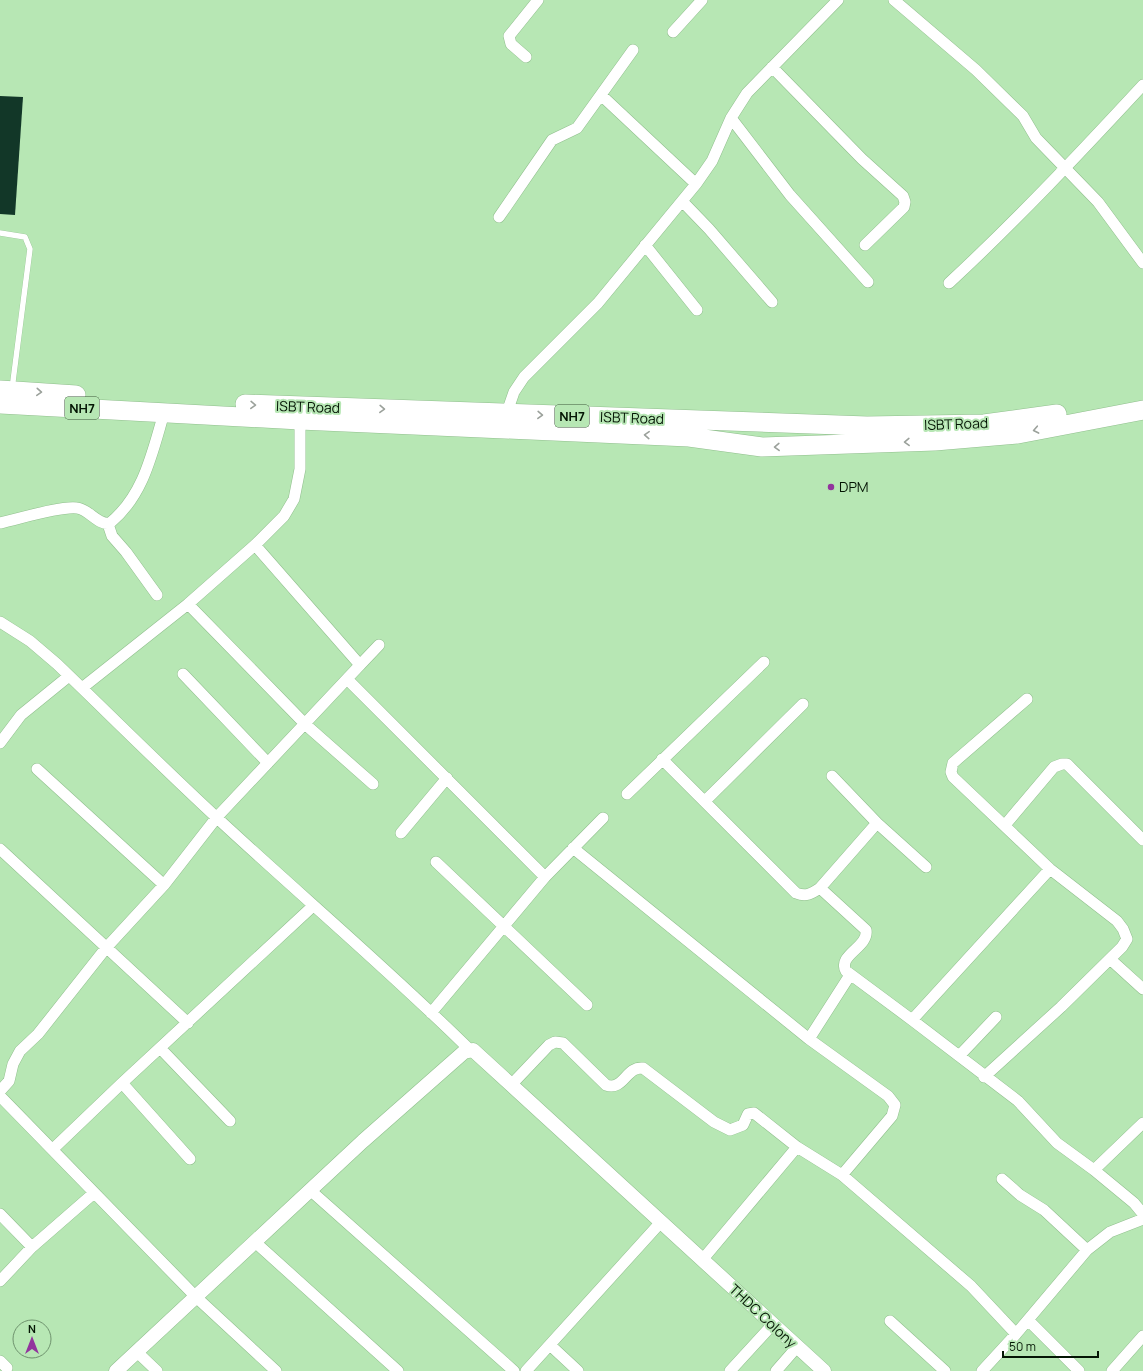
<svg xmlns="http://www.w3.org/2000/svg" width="1143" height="1371" font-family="Manrope,sans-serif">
<rect width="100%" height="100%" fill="#b7e7b4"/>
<!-- building -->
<path fill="#123728" d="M0,96L23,97L15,215L0,214Z"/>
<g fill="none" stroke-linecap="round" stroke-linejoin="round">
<defs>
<path id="service" d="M0,233L25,237L30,249L12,389"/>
<path id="minor" d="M894,0L976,70L1023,116L1036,138L1098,202L1143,263
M673,32L702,0
M526,57L511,44L509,36L538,0
M772,67L862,159L903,196L905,202L904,207L865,245
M601,95L696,184
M731,118L790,195L868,282
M682,201L709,229L772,302
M499,217L552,140L577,128L633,50
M645,245L697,310
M949,283C1017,220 1080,153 1143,85
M505,418L514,392L524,377L598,303L696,184L712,161L731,118L747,93L838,0
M0,523C19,519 59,506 77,508C89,509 98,526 110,523C144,495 152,453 164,413
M108,524L112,536L126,552L157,595
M188,604L306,725L373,784
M0,622L30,641L57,664C110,715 162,767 216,817C300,895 388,969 470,1050
M360,665L379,645
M183,674L268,763
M348,680L545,877
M82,688L188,604L255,545L284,516L294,499L300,469V420
M0,743L21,715L69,676
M662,759L796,893C806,897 811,894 820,888L877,823L832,776
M37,769L164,885
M627,794L764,662
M705,801L803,704
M877,823L926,867
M1005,825L1054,767L1062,764H1067L1143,840
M401,833L447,778
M573,848L809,1039
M0,849L188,1023
M436,862L587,1005
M820,888L866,930C869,947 837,955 846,971L912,1020L1018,1101L1057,1143L1094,1170L1134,1203L1143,1214
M1110,959L1143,989
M431,1013L545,877L603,818
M912,1020L1050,869
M160,1048L230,1121
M959,1056L996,1017
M984,1077L1061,1007L1122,947L1127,939L1123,929L1117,921L1050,869L953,777L951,772L953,763L1027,699
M122,1083L190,1159
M512,1084L549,1045L555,1042L563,1043L606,1085C624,1091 626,1066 643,1068L714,1122L730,1130L743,1125L748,1114L754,1113L797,1147L842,1175L971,1286L1016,1334
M0,1091L9,1081L13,1064L20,1051L38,1034L106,948L164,885L217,817L360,665L255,545
M0,1096L196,1297L276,1371
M53,1149L122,1083L313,906
M1094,1170L1143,1123
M842,1175L892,1116L895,1105L888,1096L809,1039L850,975
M1002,1179L1020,1195L1044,1210L1087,1250
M310,1190L514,1371
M0,1214L32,1247
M255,1242L398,1371
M703,1259L797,1147
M0,1281L32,1247L94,1193
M1028,1320L1079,1371
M890,1321L945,1371
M550,1345L578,1371
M137,1352L157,1371
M0,1361L7,1368
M526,1371L661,1222
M730,1371L773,1324
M776,1371L797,1347
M982,1371L1016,1334L1087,1250L1110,1232L1143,1219
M1112,1371L1143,1336"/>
<path id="tertiary" d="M116,1371L363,1141L464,1052L473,1050L824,1371"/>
<path id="trunk" d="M0,390L76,395
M0,404L300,420L689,437L762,447L935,441L1018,434L1143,410
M245,404L867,426L984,424L1057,414"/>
</defs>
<!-- service casing -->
<use href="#service" stroke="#90bf8d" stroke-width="6"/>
<!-- minor casing -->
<use href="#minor" stroke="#90bf8d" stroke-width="12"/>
<!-- tertiary casing -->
<use href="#tertiary" stroke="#90bf8d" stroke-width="15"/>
<!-- trunk casing -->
<use href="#trunk" stroke="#90bf8d" stroke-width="20"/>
<!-- service -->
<use href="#service" stroke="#fff" stroke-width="5.5"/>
<!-- minor -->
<use href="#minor" stroke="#fff" stroke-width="11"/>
<!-- tertiary -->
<use href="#tertiary" stroke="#fff" stroke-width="14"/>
<!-- trunk -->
<use href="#trunk" stroke="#fff" stroke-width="19"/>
</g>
<!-- one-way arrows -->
<defs><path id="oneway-chevron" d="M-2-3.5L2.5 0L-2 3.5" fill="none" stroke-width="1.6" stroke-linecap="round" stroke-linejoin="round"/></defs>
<g stroke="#9ba19b">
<use href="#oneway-chevron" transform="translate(39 392) rotate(4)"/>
<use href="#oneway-chevron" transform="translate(253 405) rotate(2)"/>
<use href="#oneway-chevron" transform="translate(382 409) rotate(2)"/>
<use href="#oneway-chevron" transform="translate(540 415) rotate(2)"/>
<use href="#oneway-chevron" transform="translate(1036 430) rotate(169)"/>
<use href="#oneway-chevron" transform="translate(647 435) rotate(-177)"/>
<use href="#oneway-chevron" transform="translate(907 442) rotate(178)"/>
<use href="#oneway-chevron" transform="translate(777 447) rotate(178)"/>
</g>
<!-- markers -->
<circle fill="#92349d" stroke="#b7e7b4" stroke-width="1.5" cx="831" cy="487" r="4"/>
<g text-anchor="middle" stroke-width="4" stroke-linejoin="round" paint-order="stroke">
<!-- shield labels -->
<g fill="#b7e7b4" stroke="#3a5439" stroke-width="1">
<rect x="65" y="397" width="34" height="22" rx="3"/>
<rect x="555" y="405" width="34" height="22" rx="3"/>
</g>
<g font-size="13" font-weight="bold" fill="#041504">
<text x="82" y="413">NH7</text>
<text x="572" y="421">NH7</text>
</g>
<!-- street labels -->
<g font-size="14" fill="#041504" stroke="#b7e7b4">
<text transform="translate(308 407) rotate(2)" y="5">ISBT Road</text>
<text transform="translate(632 418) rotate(2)" y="5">ISBT Road</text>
<text transform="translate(956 424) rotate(-2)" y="5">ISBT Road</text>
<text transform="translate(763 1316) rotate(43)" y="5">THDC Colony</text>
</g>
<!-- poi labels -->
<g font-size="14" fill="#041504" stroke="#b7e7b4" text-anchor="start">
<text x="839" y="492">DPM</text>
</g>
</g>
<!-- north arrow -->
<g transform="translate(32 1339)"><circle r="19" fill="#b7e7b4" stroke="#6f936e"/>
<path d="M0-3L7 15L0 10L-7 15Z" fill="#92349d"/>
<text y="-6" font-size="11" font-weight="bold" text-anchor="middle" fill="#041504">N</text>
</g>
<!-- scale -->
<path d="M1003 1351v6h95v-6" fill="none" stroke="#041504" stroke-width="2"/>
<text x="1009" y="1351" font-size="12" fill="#041504" stroke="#b7e7b4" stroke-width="3" paint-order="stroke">50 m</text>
</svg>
